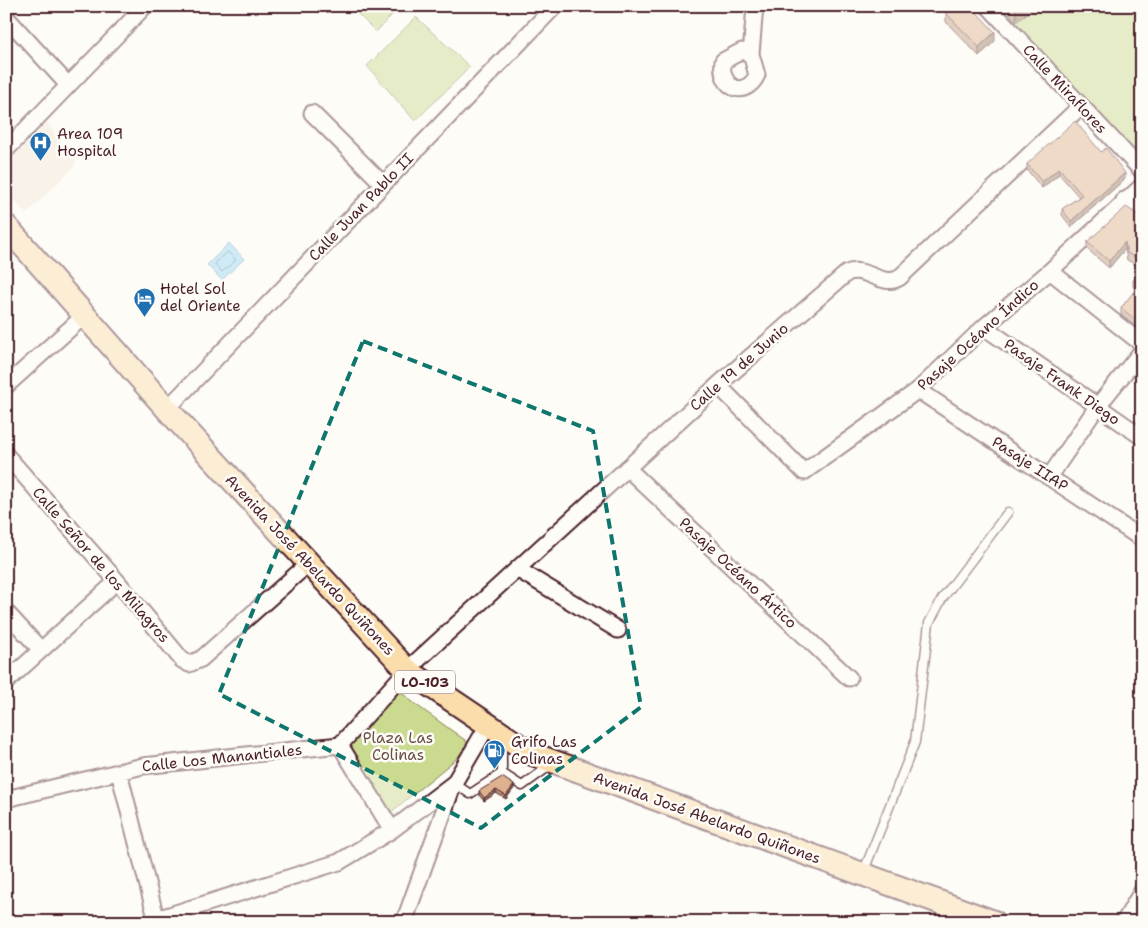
<svg xmlns="http://www.w3.org/2000/svg" width="1148" height="928" font-family="'Shantell Sans',sans-serif">
<rect width="100%" height="100%" fill="#fdfcf7"/>
<filter id="ink" filterUnits="userSpaceOnUse"><feTurbulence type="fractalNoise" baseFrequency=".02" numOctaves="2"/><feDisplacementMap in="SourceGraphic" scale="10" xChannelSelector="R" yChannelSelector="G"/><feConvolveMatrix kernelMatrix="1 2 1 2 8 2 1 2 1" color-interpolation-filters="sRGB"/></filter>
<g filter="url(#ink)">
<!-- built -->
<path fill="#f4e6d8" d="M45,119L63,146L79,155L73,168L26,214L6,191V156Z"/>
<!-- green -->
<path fill="#cada8e" stroke="#8a7c5c" d="M350,6H400L376,32Z
M982,6H1142V172Z
M416,17L470,67L415,121L367,66Z
M389,682L415,704L469,743L456,759L390,813L341,737Z"/>
<!-- water -->
<path fill="#93d9f5" stroke="#768fa4" d="M229,243L244,259L222,280L207,265Z"/>
<g fill="none" stroke-linecap="round" stroke-linejoin="round">
<!-- shore -->
<path stroke="#67697c" stroke-width="1" d="M228,252L236,260L222,272L215,264Z"/>
<defs>
<path id="service" d="M502,739V773L522,786L551,765
M454,783L470,794L502,773
M863,873L915,742L929,623L942,599L1008,512"/>
<path id="minor" d="M988,6L1142,171
M6,17L68,85
M742,51L751,54L757,75C745,100 719,88 723,61Z
M751,54L755,6
M312,113L383,184
M6,150L145,6
M1124,200L1142,215
M1050,271L1142,344
M984,327L1142,437
M718,385L804,472L918,390L984,327L1050,271L1142,186
M6,386L84,316
M918,390L1142,539
M167,409L555,6
M6,455L117,581L182,660L189,664L201,659L308,564
M627,468L849,678
M1050,476L1097,407L1142,351
M517,569L618,630
M6,612L41,650
M6,682L117,581
M340,745L392,830
M119,772L157,922
M6,799L143,766L340,745L407,670L718,385L847,273C864,265 883,288 899,278L1081,106
M147,922L339,862L392,830L454,783L488,725
M404,922L454,783
M1124,922L1142,891"/>
<path id="primary" d="M6,226L167,409L407,670L530,753L994,922"/>
</defs>
<!-- service casing -->
<use href="#service" stroke="#4a1f2b" stroke-width="11"/>
<!-- minor casing -->
<use href="#minor" stroke="#4a1f2b" stroke-width="19"/>
<!-- primary casing -->
<use href="#primary" stroke="#4a1f2b" stroke-width="26"/>
<!-- service -->
<use href="#service" stroke="#fdfcf7" stroke-width="8"/>
<!-- minor -->
<use href="#minor" stroke="#fdfcf7" stroke-width="15"/>
<!-- primary -->
<use href="#primary" stroke="#faddab" stroke-width="22"/>
</g>
<!-- wall -->
<path fill="#bf997a" stroke="#4a1f2b" d="M1004,6H1036L1016,22Z
M946,13L995,41L979,56L946,22Z
M1101,152L1125,179L1071,227L1062,215V209L1079,197L1059,174L1042,188L1027,170V164Z
M1142,217V268L1127,260L1125,249L1109,268L1087,249V242Z
M1142,271V332L1121,315V308L1136,289L1133,287V280Z
M514,788L506,799L496,793L484,801L479,795V791Z"/>
<!-- shaded-wall -->
<path fill="#9b7d63" stroke="#4a1f2b" d="M1021,6H1036L1016,22V10Z
M995,32V41L979,56V47Z
M1059,168V174L1042,188V182Z
M1125,173V179L1071,227V221Z
M1125,242V249L1109,268V261Z
M514,785V788L506,799V796Z
M496,790V793L484,801V798Z"/>
<!-- building -->
<path fill="#deb28e" stroke="#4a1f2b" d="M952,6H971L995,32L979,47L946,13Z
M1013,6H1021L1016,10Z
M1075,121L1101,152L1106,148L1125,173L1071,221L1062,209L1082,195L1059,168L1042,182L1027,164Z
M1126,207L1142,217V261L1127,253L1125,242L1109,261L1087,242Z
M1142,271V325L1121,308L1139,285L1133,280Z
M502,777L514,785L506,796L496,790L484,798L479,791Z"/>
</g>
<!-- marked area -->
<path d="M0 0H1148V928H0ZM363,341L593,431L641,707L481,828L219,694Z" fill="#fdfcf7" fill-opacity=".55" fill-rule="evenodd"/>
<path fill="none" stroke="#0f766e" stroke-width="4" stroke-dasharray="10 6" stroke-linejoin="round" d="M363,341L593,431L641,707L481,828L219,694Z"/>
<!-- icons -->
<defs>
<symbol id="hospital-pin" viewBox="-11 -11 22 30"><path d="M0 17L-7.5 6A9.5 9.5 0 1 1 7.5 6Z" fill="#1f6fb2" stroke="#fdfcf7"/><path d="M-5-5h3v3.5h4V-5h3V5h-3V1.5h-4V5h-3Z" fill="#fff"/></symbol>
<symbol id="hotel-pin" viewBox="-11 -11 22 30"><path d="M0 17L-7.5 6A9.5 9.5 0 1 1 7.5 6Z" fill="#1f6fb2" stroke="#fdfcf7"/><path d="M-6-4.5h1.5V1H6V5H4.5V3h-9V5H-6ZM-4 0a1.8 1.8 0 1 1 3.6 0ZM.5 0V-2.5h3Q6-2.5 6 0Z" fill="#fff"/></symbol>
<symbol id="fuel-pin" viewBox="-11 -11 22 30"><path d="M0 17L-7.5 6A9.5 9.5 0 1 1 7.5 6Z" fill="#1f6fb2" stroke="#fdfcf7"/><path d="M-5.5-6h7V0h2V4h1.3V-2.5L3-4.5l.8-.8L6-3V5H2.5V1h-1V6h-7ZM-4.2-4.7v3.2H.2V-4.7Z" fill="#fff"/></symbol>
</defs>
<g fill-rule="evenodd">
<use href="#hospital-pin" x="28" y="130" width="25" height="34"/>
<use href="#hotel-pin" x="132" y="286" width="25" height="34"/>
<use href="#fuel-pin" x="482" y="738" width="25" height="34"/>
</g>
<g text-anchor="middle" stroke-width="5" stroke-linejoin="round" paint-order="stroke">
<!-- shield labels -->
<rect fill="#fdfcf7" stroke="#806168" stroke-width="1" x="395" y="670.5" width="60" height="23" rx="4"/>
<g font-size="14" font-weight="bold" fill="#4a1f2b">
<text x="425" y="687">LO-103</text>
</g>
<!-- street labels -->
<g font-size="15" fill="#4a1f2b" stroke="#fdfcf7">
<text transform="translate(1065 89) rotate(47)" y="5">Calle Miraflores</text>
<text transform="translate(361 207) rotate(-46)" y="5">Calle Juan Pablo II</text>
<text transform="translate(978 335) rotate(-42)" y="5">Pasaje Océano Índico</text>
<text transform="translate(739 367) rotate(-41)" y="5">Calle 19 de Junio</text>
<text transform="translate(1062 382) rotate(35)" y="5">Pasaje Frank Diego</text>
<text transform="translate(1030 464) rotate(33)" y="5">Pasaje IIAP</text>
<text transform="translate(101 565) rotate(49)" y="5">Calle Señor de los Milagros</text>
<text transform="translate(310 565) rotate(47)" y="5">Avenida José Abelardo Quiñones</text>
<text transform="translate(738 573) rotate(43)" y="5">Pasaje Océano Ártico</text>
<text transform="translate(222 758) rotate(-6)" y="5">Calle Los Manantiales</text>
<text transform="translate(707 818) rotate(20)" y="5">Avenida José Abelardo Quiñones</text>
</g>
<!-- poi labels -->
<g font-size="15" fill="#4a1f2b" stroke="#fdfcf7" text-anchor="start">
<text x="57" y="139">Area 109<tspan x="57" dy="17">Hospital</tspan></text>
<text x="160" y="294">Hotel Sol<tspan x="160" dy="17">del Oriente</tspan></text>
<text x="511" y="747">Grifo Las<tspan x="511" dy="17">Colinas</tspan></text>
</g>
<!-- park labels -->
<g font-size="15" fill="#6a4e44" stroke="#fdfcf7">
<text x="398" y="743">Plaza Las<tspan x="398" dy="17">Colinas</tspan></text>
</g>
</g>
<!-- margin -->
<rect width="1148" height="928" fill="none" stroke="#fdfcf7" stroke-width="25"/>
<rect x="12" y="12" width="1123" height="903" fill="none" stroke="#4a1f2b" stroke-width="2" filter="url(#ink)"/>
</svg>
